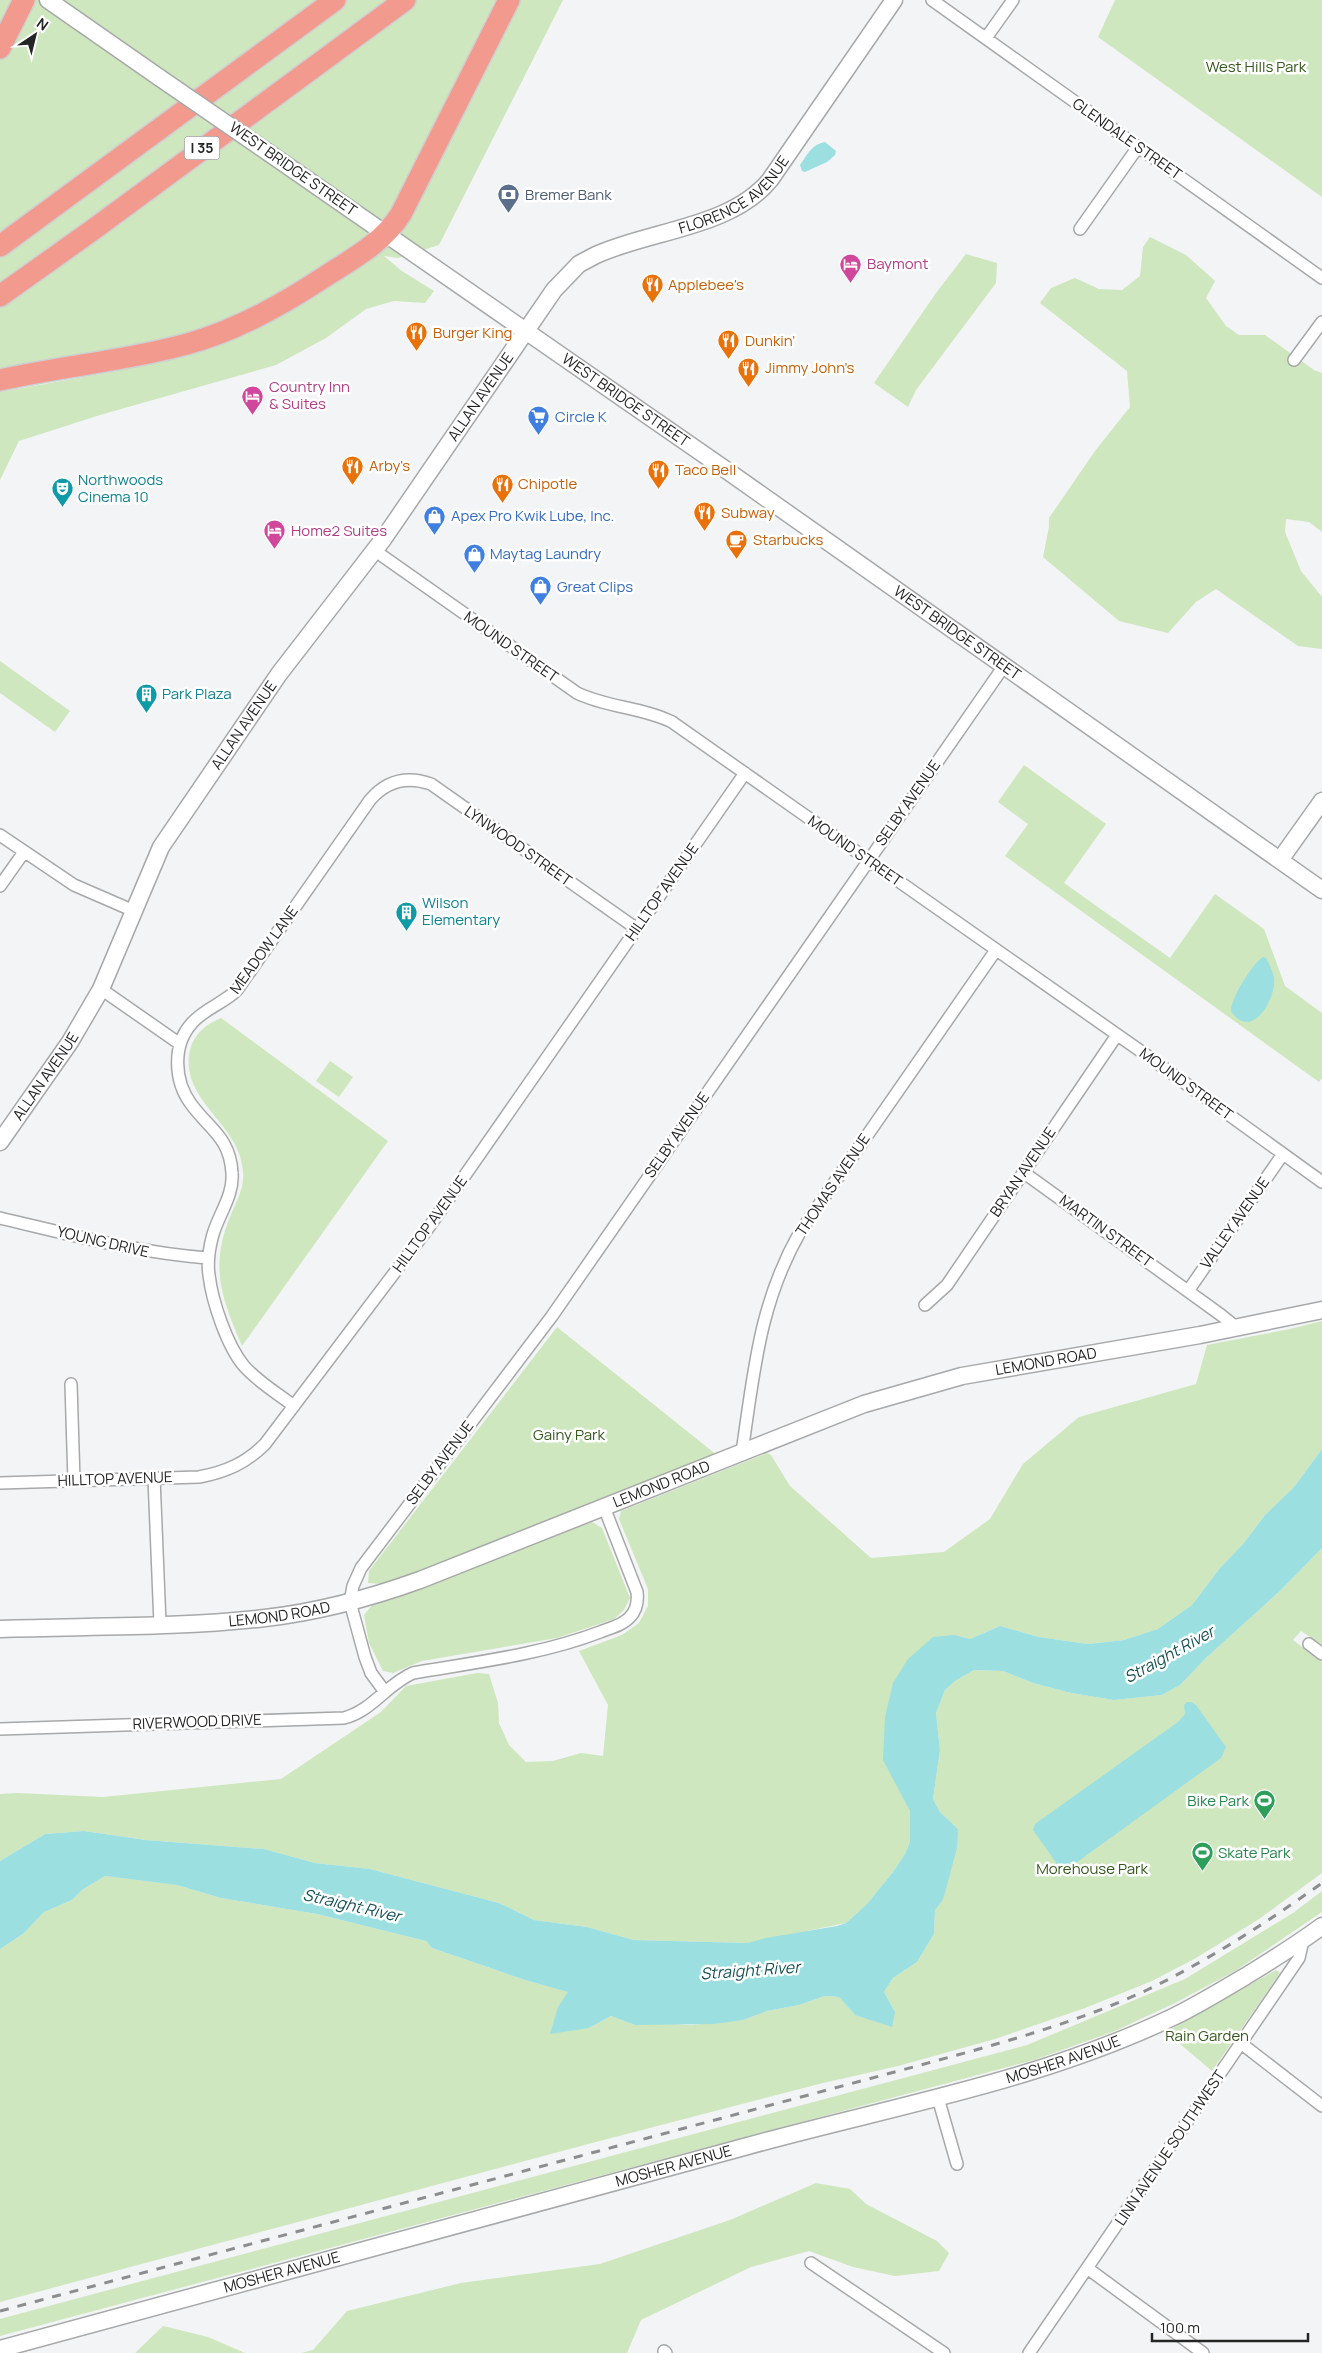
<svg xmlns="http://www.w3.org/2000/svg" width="1322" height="2353" font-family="Manrope,sans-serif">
<rect width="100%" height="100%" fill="#f3f4f5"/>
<!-- green -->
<path fill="#cee7bf" d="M0,0H563L439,245L398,258L384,256L402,271L434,291L425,303L394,301L366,309L326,338L276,365L100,415L19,441L0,480V392L117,371L78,365L0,380Z
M1115,0H1322V197L1098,37Z
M1150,237L1186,255L1215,281L1206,298L1226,326L1239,335H1265L1314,370L1322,373V532L1309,522L1286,519L1285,532L1301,571L1322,597V649L1298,646L1216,589L1196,602L1168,633L1119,621L1043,557L1049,527V518L1095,451L1130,407L1127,371L1040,303L1051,288L1075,278L1099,289L1122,290L1140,276L1143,247Z
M966,254L997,263L996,283L916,390L908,407L874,383L936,293Z
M0,661L70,711L55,732L0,693Z
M1024,765L1106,824L1064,883L1170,958L1215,894L1264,929L1285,986L1322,1013V1078L1319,1082L1005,856L1028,824L998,802Z
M221,1018L388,1141L242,1346C223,1301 210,1270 228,1222C234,1205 245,1190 243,1171C240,1123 179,1101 190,1050C194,1034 206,1024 221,1018Z
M330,1061L353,1077L339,1097L316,1081Z
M1322,1321V1449L1294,1487L1265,1515L1243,1544L1220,1568L1192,1605L1158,1629L1124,1640L1088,1644L1039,1637L1000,1626L970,1639L955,1635L903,1793L910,1811V1842L905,1854L893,1872L867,1904L846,1923L748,1943L634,1940L587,1927L534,1920L499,1903L370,1869L315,1863L264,1849L146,1840L84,1831L45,1834L0,1861V1794L17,1793L103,1797L281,1779L381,1712L406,1686L477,1673L489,1674L498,1703L499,1723L509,1745L526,1762L553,1761L581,1753L603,1756L608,1705L579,1651L622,1635L639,1623L648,1606V1589L619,1519L621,1511L767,1453L771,1455L790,1486L871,1558L944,1552L990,1519L1023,1464L1079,1417L1196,1384L1207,1345L1290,1329Z
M557,1327L718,1456L457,1559L383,1584L368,1583L369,1571Z
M592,1522L602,1528L630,1598L624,1610L614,1619L557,1638L422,1661L393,1673L383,1671L369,1643L364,1615L372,1605Z
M1322,1548V1645L1301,1631L1293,1640L1322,1662V1873L1259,1919L1196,1958L1152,1981L1085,2008L995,2039L898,2066L823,2083L592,2143L0,2302V1949L23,1934L44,1912L72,1900L82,1890L105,1876L177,1885L221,1898L317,1914L426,1941L432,1948L525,1980L569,1992L558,2007L589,2028L611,2016L635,2025L656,2023L691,2025L743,2020L767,2011L799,2005L825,1996L839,1997L855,2015L895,2012L884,1992L893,1978L917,1962L934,1934L935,1910L943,1900L958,1829L940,1812L933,1799L940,1750L936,1713L945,1690L955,1681L974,1670L1003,1671L1033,1683L1071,1693L1114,1700L1162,1695L1180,1685L1207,1657L1280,1591Z
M1322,1891V1912L1235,1971L1175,2003L1115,2031L1034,2060L0,2336V2319L1027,2045L1185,1979L1293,1913Z
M1276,1970L1280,1973L1212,2071L1166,2032Z
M816,2183L850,2189L866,2204L937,2241L949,2253L939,2271L895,2276L853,2267L809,2251L751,2267L641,2320L627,2353H301L313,2350L347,2311L461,2283L600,2264L730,2220Z
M163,2326L208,2337L245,2353H135Z"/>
<!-- water -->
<path fill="#9bdfe1" d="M825,142L836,151L835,155L827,162L805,172L802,171L800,165C807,155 812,144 825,142Z
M1263,957L1266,958C1269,964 1273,971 1274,977C1277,999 1251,1042 1231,1011C1231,998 1252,964 1263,957Z
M1322,1449V1548L1280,1591L1207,1657L1180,1685L1162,1695L1114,1700L1071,1693L1033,1683L1003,1671L974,1670L955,1681L945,1690L936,1713L940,1750L933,1799L940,1812L958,1829L957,1848L943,1900L935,1910L934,1934L917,1962L893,1978L884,1992L895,2012L892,2027L855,2015L839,1997L825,1996L799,2005L767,2011L743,2020L714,2024L635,2025L611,2016L589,2028L550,2034L558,2007L568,1992L525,1980L432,1948L426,1941L317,1914L221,1898L177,1885L105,1876L82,1890L72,1900L44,1912L23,1934L0,1949V1861L45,1834L84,1831L146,1840L264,1849L315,1863L370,1869L499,1903L534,1920L587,1927L634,1940L748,1943L766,1938L837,1926L846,1923L867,1904L893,1872L905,1854L910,1842V1811L883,1760L885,1717L893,1683L908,1659L933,1637L955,1635L970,1639L1000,1626L1039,1637L1088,1644L1124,1640L1158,1629L1192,1605L1220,1568L1243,1544L1265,1515L1294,1487Z
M1187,1702H1191L1196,1705L1226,1747L1221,1758L1069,1868L1057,1864L1033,1830L1035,1824L1178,1722L1185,1714L1184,1705Z"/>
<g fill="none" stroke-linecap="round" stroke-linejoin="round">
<defs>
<path id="street" d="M932,0L1322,278
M986,38L1013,0
M1080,229L1138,147
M1294,360L1322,322
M374,550L577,693C608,708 642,707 672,722L1149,1057L1322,1182
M0,835L74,885L134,911
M0,886L24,852
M101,989L180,1044
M1023,1172L1221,1315L1237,1328
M0,1218C69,1234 137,1253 208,1258
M1188,1291L1283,1154
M925,1305L947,1285L1117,1035
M71,1384L74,1481
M294,1406C277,1393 258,1382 244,1366C227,1346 212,1301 209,1275C207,1262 209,1250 212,1238C217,1216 234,1197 232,1173C230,1137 209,1129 191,1104C174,1081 172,1045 192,1023C204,1009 224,1003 237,990L370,800C387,780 408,776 431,784L637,929
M742,1452C754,1372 759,1304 800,1232L996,950
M154,1478L160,1624
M0,1483L199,1477C226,1472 246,1463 265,1444L429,1227L745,773
M1309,1644L1322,1654
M385,1692L371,1673L365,1657L350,1602L353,1586L361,1568L552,1316L1004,666
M0,1729L344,1718C372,1711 387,1684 413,1673C476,1662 540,1655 600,1632C610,1628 623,1625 630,1617C637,1610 638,1601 637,1592L604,1507
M1242,2044L1322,2106
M938,2098L957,2164
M811,2263L944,2353
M1087,2268L1203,2353
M664,2351L666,2353
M1029,2353L1299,1958L1303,1940"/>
<g id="secondary">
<path d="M48,0L160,78"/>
<path id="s1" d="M269,153L719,465L1322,890"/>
<path d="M1280,860L1322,801"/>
<path id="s2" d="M0,1142L70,1042L101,989L161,847L279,674L384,538L554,290L579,264L596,255C651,230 730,228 770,180L894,0"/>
<path id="s3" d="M0,1629C88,1626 178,1628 265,1618C318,1612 370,1598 420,1580L864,1404L962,1376L1200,1335L1322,1310"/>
<path id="s4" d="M0,2349C248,2281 496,2215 744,2147C888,2107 1037,2082 1173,2017C1198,2005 1222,1990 1246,1976C1272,1960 1298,1944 1322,1926"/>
</g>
<path id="highway" d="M0,48L24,0
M0,246L335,0
M0,296L94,229L405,0
M0,380C62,366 126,361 187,344C238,330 285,303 329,274C356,257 384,241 401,214L509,0"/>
</defs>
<!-- street casing -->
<use href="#street" stroke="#a7a8a9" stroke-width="14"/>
<!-- secondary casing -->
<use href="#secondary" stroke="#a7a8a9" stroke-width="19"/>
<!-- highway casing -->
<use href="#highway" stroke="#cfcfcf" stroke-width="24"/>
<!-- street -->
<use href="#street" stroke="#fff" stroke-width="11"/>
<!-- secondary -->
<use href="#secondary" stroke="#fff" stroke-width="16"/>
<!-- highway -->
<use href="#highway" stroke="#f39a8e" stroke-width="21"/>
<!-- rail -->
<path stroke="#8c8d8e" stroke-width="3" stroke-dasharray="9 9" stroke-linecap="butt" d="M0,2311L917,2066C994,2045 1074,2024 1147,1990C1209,1960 1266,1923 1322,1883"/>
<defs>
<path id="secondary-bridge" d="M160,78L269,153"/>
</defs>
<!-- secondary-bridge casing -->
<use href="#secondary-bridge" stroke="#a7a8a9" stroke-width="19" stroke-linecap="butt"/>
<!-- secondary-bridge -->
<use href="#secondary-bridge" stroke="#fff" stroke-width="16"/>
</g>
<!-- icons -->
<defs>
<symbol id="bank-pin" viewBox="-11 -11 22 30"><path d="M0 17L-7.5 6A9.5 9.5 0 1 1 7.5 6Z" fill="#5c6f8a" stroke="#fff"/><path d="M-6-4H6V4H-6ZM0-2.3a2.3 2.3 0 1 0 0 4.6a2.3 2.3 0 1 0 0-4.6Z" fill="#fff"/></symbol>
<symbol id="hotel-pin" viewBox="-11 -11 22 30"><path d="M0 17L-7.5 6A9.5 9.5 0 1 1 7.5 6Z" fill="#d1479c" stroke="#fff"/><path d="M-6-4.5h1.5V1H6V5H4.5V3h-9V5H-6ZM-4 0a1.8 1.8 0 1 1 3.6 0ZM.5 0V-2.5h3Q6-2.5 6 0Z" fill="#fff"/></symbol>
<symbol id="restaurant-pin" viewBox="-11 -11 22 30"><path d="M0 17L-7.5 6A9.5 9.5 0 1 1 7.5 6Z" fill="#e8710a" stroke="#fff"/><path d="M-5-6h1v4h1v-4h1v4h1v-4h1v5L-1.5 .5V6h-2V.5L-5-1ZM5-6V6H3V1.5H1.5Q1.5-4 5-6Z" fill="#fff"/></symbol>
<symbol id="supermarket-pin" viewBox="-11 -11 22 30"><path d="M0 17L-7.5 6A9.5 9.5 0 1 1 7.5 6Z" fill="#3f7fe0" stroke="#fff"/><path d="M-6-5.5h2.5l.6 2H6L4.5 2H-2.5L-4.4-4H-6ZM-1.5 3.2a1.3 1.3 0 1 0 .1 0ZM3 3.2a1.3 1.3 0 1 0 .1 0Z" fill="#fff"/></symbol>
<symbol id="theatre-pin" viewBox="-11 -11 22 30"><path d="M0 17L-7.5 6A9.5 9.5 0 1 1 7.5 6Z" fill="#0f9aa8" stroke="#fff"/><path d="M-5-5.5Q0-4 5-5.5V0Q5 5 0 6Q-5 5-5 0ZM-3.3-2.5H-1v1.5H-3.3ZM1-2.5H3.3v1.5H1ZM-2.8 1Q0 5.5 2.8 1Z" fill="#fff"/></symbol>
<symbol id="shop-pin" viewBox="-11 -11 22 30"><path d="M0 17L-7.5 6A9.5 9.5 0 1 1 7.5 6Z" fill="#3f7fe0" stroke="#fff"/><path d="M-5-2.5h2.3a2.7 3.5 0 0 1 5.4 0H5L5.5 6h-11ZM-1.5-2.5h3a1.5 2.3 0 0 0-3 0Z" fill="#fff"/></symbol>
<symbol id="cafe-pin" viewBox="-11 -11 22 30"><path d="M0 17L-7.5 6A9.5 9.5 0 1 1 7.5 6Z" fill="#e8710a" stroke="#fff"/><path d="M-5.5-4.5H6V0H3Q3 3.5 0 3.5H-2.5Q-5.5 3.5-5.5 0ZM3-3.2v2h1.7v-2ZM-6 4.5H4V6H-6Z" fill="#fff"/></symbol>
<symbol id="building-pin" viewBox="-11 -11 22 30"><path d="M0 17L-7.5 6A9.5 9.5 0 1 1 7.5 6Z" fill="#0f9aa8" stroke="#fff"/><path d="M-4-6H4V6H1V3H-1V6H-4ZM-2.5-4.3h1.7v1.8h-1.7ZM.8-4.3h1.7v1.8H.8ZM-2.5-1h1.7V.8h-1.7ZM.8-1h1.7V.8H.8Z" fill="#fff"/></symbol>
<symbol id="stadium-pin" viewBox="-11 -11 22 30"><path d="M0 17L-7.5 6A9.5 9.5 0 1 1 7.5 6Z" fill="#2e9e5b" stroke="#fff"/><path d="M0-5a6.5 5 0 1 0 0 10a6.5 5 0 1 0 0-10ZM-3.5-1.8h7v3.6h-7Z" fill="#fff"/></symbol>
</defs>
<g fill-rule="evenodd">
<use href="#bank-pin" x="496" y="182" width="25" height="34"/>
<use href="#hotel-pin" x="838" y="252" width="25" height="34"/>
<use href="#restaurant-pin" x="640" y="272" width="25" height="34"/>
<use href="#restaurant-pin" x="404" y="320" width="25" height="34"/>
<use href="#restaurant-pin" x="716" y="328" width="25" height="34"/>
<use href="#restaurant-pin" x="736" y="356" width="25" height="34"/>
<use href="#hotel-pin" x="240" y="384" width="25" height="34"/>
<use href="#supermarket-pin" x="526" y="404" width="25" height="34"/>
<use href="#restaurant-pin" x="340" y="454" width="25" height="34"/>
<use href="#restaurant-pin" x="646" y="458" width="25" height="34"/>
<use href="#restaurant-pin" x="490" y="472" width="25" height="34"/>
<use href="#theatre-pin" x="50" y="476" width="25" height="34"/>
<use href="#restaurant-pin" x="692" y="500" width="25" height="34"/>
<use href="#shop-pin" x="422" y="504" width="25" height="34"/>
<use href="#hotel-pin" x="262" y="518" width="25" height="34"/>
<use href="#cafe-pin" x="724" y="528" width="25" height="34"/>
<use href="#shop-pin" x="462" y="542" width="25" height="34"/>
<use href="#shop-pin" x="528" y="574" width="25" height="34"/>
<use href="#building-pin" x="134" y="682" width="25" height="34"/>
<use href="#building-pin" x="394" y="900" width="25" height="34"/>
<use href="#stadium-pin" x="1252" y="1788" width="25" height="34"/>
<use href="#stadium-pin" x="1190" y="1840" width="25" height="34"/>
</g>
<g text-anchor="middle" stroke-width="5" stroke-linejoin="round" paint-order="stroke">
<!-- shield labels -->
<rect fill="#fff" stroke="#666" stroke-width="1" x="184.5" y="136.5" width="35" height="23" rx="4"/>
<g font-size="14" font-weight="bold" fill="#242525">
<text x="202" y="153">I 35</text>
</g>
<!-- park labels -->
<g font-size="15" fill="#34571b" stroke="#fff">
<text x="1256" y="72">West Hills Park</text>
<text x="569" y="1440">Gainy Park</text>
<text x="1092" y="1874">Morehouse Park</text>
<text x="1207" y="2041">Rain Garden</text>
</g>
<!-- street labels -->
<g font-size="15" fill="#242525" stroke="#fff">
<text transform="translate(1127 139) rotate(35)" y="5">GLENDALE STREET</text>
<text transform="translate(293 169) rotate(35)" y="5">WEST BRIDGE STREET</text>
<text dy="5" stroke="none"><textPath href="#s2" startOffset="1228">FLORENCE AVENUE</textPath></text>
<text dy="5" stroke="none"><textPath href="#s2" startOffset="890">ALLAN AVENUE</textPath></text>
<text dy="5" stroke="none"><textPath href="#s1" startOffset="434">WEST BRIDGE STREET</textPath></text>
<text dy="5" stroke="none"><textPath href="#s1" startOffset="839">WEST BRIDGE STREET</textPath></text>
<text transform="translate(511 647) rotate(35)" y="5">MOUND STREET</text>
<text dy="5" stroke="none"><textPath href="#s2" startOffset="485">ALLAN AVENUE</textPath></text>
<text transform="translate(908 803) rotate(-55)" y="5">SELBY AVENUE</text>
<text transform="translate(518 846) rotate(35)" y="5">LYNWOOD STREET</text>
<text transform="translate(855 851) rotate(35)" y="5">MOUND STREET</text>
<text transform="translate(662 892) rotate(-55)" y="5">HILLTOP AVENUE</text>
<text transform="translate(264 950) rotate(-54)" y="5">MEADOW LANE</text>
<text dy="5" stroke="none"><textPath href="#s2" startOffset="80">ALLAN AVENUE</textPath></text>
<text transform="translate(1186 1084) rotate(36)" y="5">MOUND STREET</text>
<text transform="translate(677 1135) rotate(-55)" y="5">SELBY AVENUE</text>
<text transform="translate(1023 1172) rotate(-56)" y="5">BRYAN AVENUE</text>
<text transform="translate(833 1185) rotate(-56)" y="5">THOMAS AVENUE</text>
<text transform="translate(1235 1223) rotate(-55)" y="5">VALLEY AVENUE</text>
<text transform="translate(430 1224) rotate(-54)" y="5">HILLTOP AVENUE</text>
<text transform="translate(1106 1231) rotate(36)" y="5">MARTIN STREET</text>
<text transform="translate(103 1242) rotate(13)" y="5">YOUNG DRIVE</text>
<text dy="5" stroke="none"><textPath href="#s3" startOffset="1090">LEMOND ROAD</textPath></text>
<text transform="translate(440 1463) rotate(-53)" y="5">SELBY AVENUE</text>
<text transform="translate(115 1479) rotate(-2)" y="5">HILLTOP AVENUE</text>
<text dy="5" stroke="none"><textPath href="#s3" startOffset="685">LEMOND ROAD</textPath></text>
<text dy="5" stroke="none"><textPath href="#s3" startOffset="280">LEMOND ROAD</textPath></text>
<text transform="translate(197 1722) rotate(-2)" y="5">RIVERWOOD DRIVE</text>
<text dy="5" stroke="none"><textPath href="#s4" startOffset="1102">MOSHER AVENUE</textPath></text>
<text transform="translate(1170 2148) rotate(-56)" y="5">LINN AVENUE SOUTHWEST</text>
<text dy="5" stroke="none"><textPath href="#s4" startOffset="698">MOSHER AVENUE</textPath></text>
<text dy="5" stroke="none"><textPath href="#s4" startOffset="292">MOSHER AVENUE</textPath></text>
</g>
<!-- service labels -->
<g font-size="15" fill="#4e5e75" stroke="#fff" text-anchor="start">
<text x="525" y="200">Bremer Bank</text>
</g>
<!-- hotel labels -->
<g font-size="15" fill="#b23c85" stroke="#fff" text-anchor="start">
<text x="867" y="269">Baymont</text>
<text x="269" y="392">Country Inn<tspan x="269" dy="17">&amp; Suites</tspan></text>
<text x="291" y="536">Home2 Suites</text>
</g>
<!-- food labels -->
<g font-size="15" fill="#c56008" stroke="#fff" text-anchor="start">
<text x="668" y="290">Applebee's</text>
<text x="433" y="338">Burger King</text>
<text x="745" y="346">Dunkin'</text>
<text x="765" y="373">Jimmy John's</text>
<text x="369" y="471">Arby's</text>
<text x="675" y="475">Taco Bell</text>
<text x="518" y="489">Chipotle</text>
<text x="721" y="518">Subway</text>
<text x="753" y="545">Starbucks</text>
</g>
<!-- shop labels -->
<g font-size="15" fill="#366cbe" stroke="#fff" text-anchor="start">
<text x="555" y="422">Circle K</text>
<text x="451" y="521">Apex Pro Kwik Lube, Inc.</text>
<text x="490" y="559">Maytag Laundry</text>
<text x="557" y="592">Great Clips</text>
</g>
<!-- culture labels -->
<g font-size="15" fill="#0d838f" stroke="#fff" text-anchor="start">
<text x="78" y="485">Northwoods<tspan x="78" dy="17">Cinema 10</tspan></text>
<text x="162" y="699">Park Plaza</text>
<text x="422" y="908">Wilson<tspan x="422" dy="17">Elementary</tspan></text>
</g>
<!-- leisure labels -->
<g font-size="15" fill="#27864d" stroke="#fff" text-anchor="end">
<text x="1249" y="1806">Bike Park</text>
<text x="1218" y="1858" text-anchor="start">Skate Park</text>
</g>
<!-- water labels -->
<g font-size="16" font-style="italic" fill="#155052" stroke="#fff">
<text transform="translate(1169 1654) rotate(-29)" y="6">Straight River</text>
<text transform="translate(352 1905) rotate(13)" y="6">Straight River</text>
<text transform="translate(750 1970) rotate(-4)" y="6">Straight River</text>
</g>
</g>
<!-- north arrow -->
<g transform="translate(35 35) rotate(35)" stroke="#ffffff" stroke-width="4" paint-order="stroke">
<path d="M0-4L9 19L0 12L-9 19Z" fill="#242525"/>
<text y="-8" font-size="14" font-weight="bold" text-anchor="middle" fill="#242525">N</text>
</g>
<!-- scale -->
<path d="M1152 2333v8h156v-8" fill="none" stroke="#242525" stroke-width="2.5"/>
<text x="1160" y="2333" font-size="15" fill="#242525" stroke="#ffffff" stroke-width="4" paint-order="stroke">100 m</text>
</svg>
